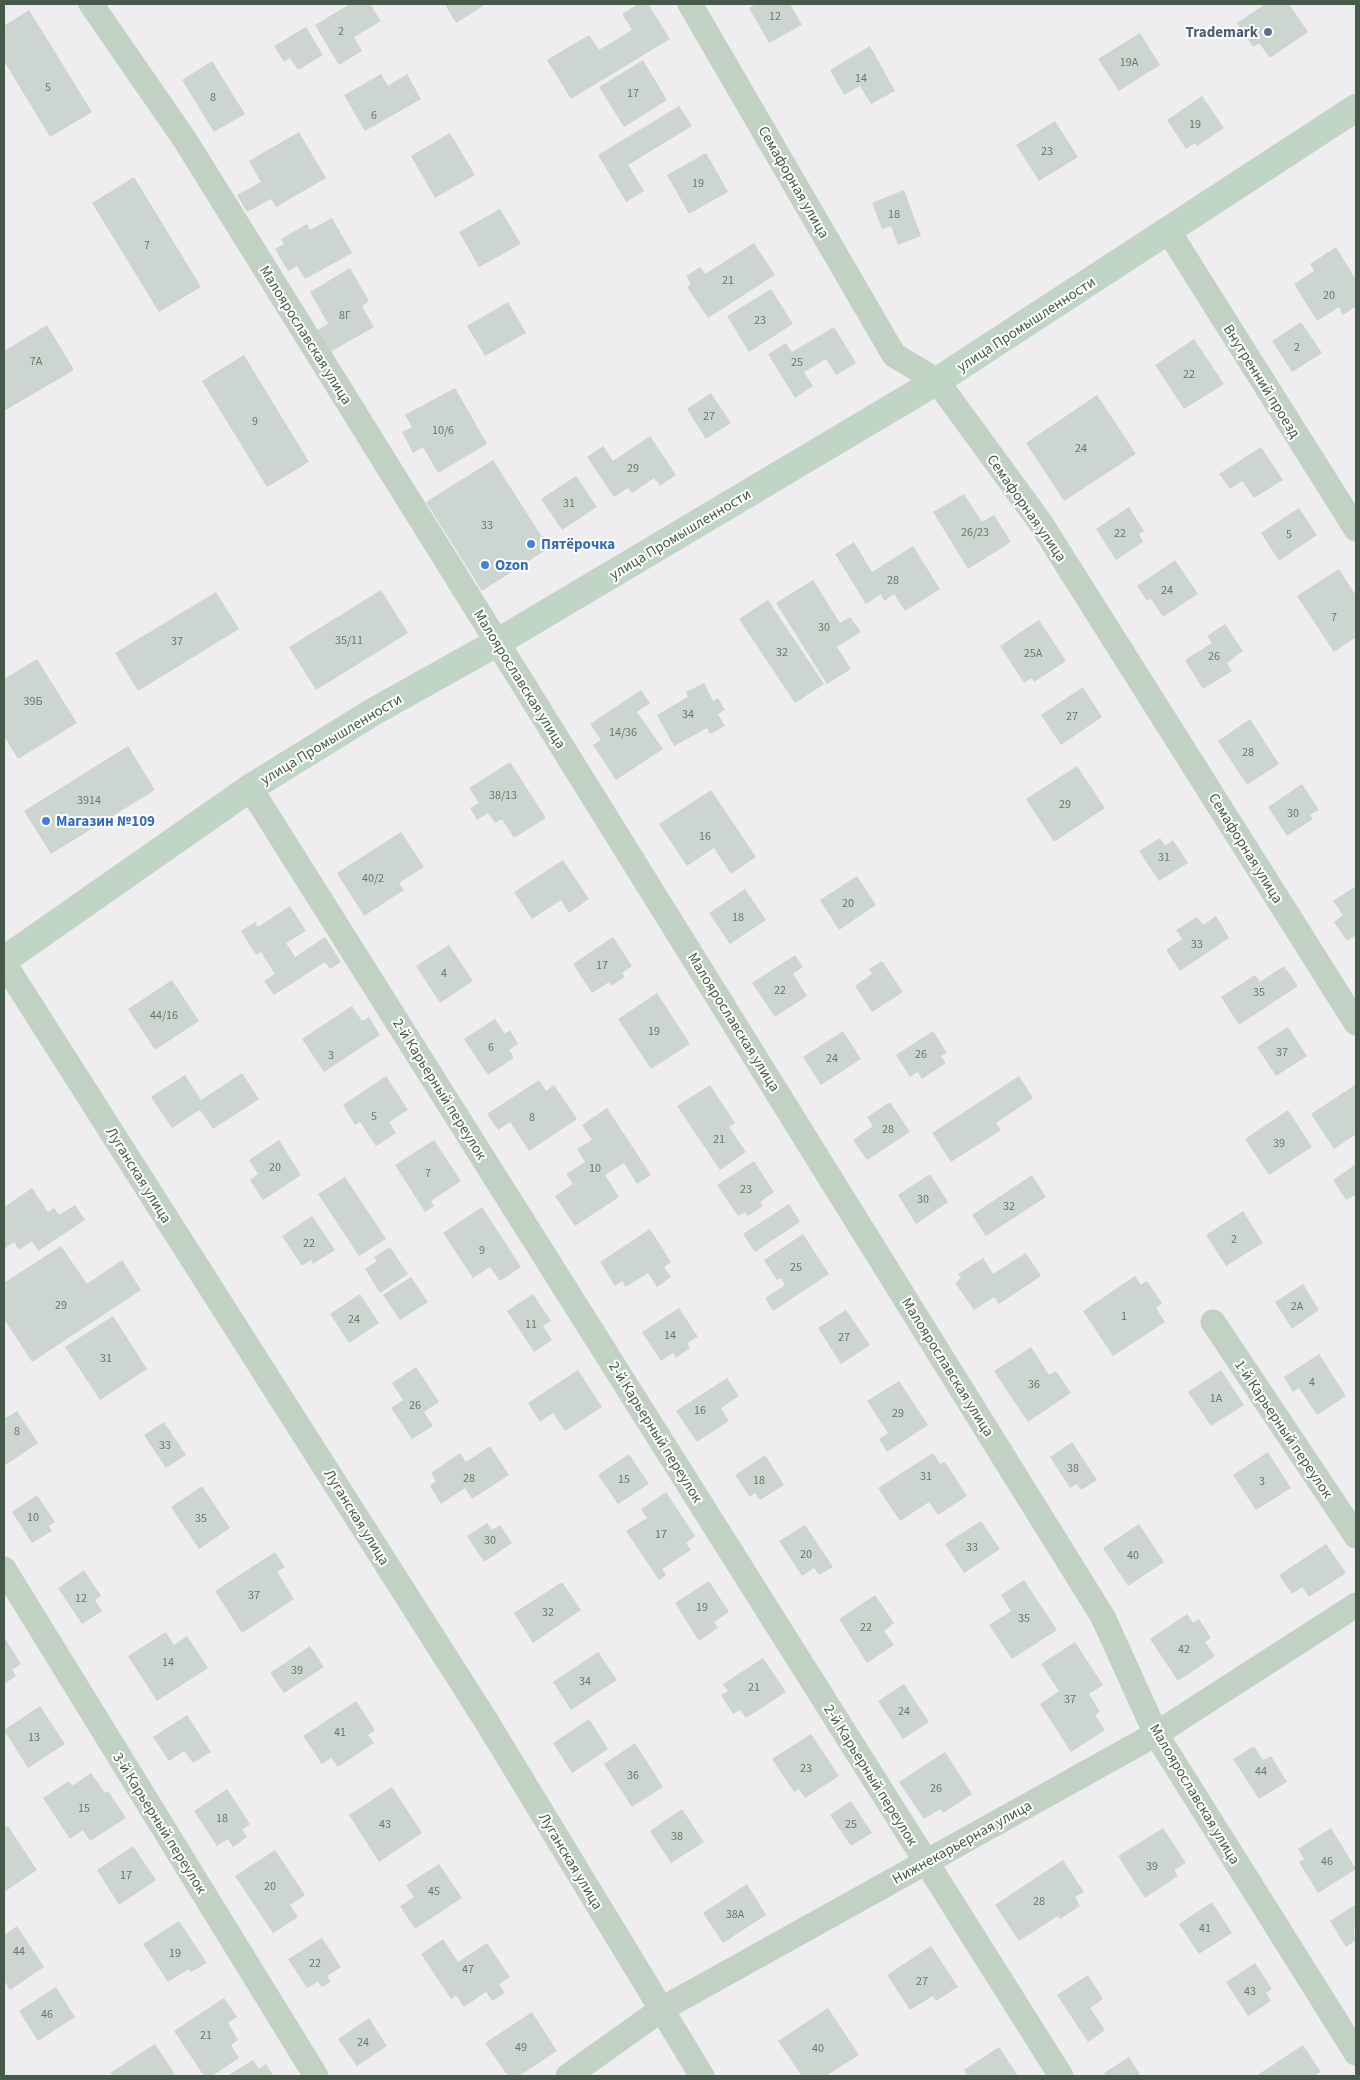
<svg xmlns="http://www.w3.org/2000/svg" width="1360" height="2080" font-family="'Source Sans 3',sans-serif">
<rect width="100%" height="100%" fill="#efedf0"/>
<!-- building -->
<path fill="#ccd5d0" d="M350,4H370L381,21L354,37L362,51L339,65L315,25Z
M445,4H486L456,23Z
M638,4H648L670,39L571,99L547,60L589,35L599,50L632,30L622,14Z
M756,4H790L802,25L769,43L749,8Z
M1265,4H1289L1308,32L1270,58L1259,43L1253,47L1237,23Z
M29,10L92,112L50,137L4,61V26Z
M306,27L323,55L298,70L290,58L284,62L274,46Z
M1140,33L1160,65L1119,91L1098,59Z
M870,46L895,91L871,104L860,86L844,95L830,70Z
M643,60L667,100L624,127L599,87Z
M212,61L245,114L214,132L182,80Z
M381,74L388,86L407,74L421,99L365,131L344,95Z
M1202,96L1224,128L1197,146L1195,143L1186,149L1167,120Z
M679,106L692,126L628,165L644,191L626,202L598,155Z
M1055,121L1078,157L1039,181L1016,145Z
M299,132L326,178L276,207L271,199L247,212L237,195L261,182L249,161Z
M450,133L475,175L435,198L411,156Z
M706,153L728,192L689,214L667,175Z
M134,177L201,287L159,312L92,203Z
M904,190L921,236L898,245L891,226L882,229L872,203Z
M500,209L521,244L479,267L459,232Z
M332,218L352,253L305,279L297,266L288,271L275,249L284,244L281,239L307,224L310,230Z
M754,243L775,275L708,318L687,287L691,284L686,276L700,267L705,274Z
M1336,247L1356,280V306L1343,315L1339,307L1317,321L1294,284L1314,271L1310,264Z
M350,268L369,301L362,306L374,327L330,352L317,330L328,324L310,292Z
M771,289L793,324L749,352L727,316Z
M508,302L526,333L485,356L467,326Z
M1301,322L1322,353L1292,372L1272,341Z
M47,325L74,370L4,411V351Z
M834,327L856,363L836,375L826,359L804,372L813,386L795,398L768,354L786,343L792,352Z
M1194,339L1224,384L1184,409L1155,365Z
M244,355L309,462L267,487L202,381Z
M455,388L487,444L438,473L423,447L413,453L402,432L412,427L405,415Z
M711,393L731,423L706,439L687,409Z
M1097,395L1136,454L1064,501L1026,443Z
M650,436L676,475L660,486L654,478L632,493L628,488L614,497L587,457L603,446L613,461Z
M1261,447L1283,480L1254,498L1242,481L1230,489L1219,474Z
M493,460L549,548L482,591L426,502Z
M576,476L597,507L562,530L541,499Z
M964,494L982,522L994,515L1011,542L968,569L933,512Z
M1129,507L1144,531L1139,534L1143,542L1116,560L1096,529Z
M1299,508L1317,535L1279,561L1261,533Z
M854,542L872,572L913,546L940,589L905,611L894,594L884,601L881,594L866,604L835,554Z
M1175,560L1198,594L1163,617L1151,599L1147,601L1137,586Z
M1339,569L1356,596V637L1334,652L1297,596Z
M813,580L840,623L850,617L861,632L837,647L851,669L827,684L776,603Z
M381,590L408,633L316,690L289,647Z
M216,592L239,629L138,691L115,653Z
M768,600L824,684L795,703L739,619Z
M1039,620L1066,661L1034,682L1032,678L1024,683L1000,646Z
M1225,624L1243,651L1227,663L1232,671L1203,689L1185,660L1212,643L1207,636Z
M37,659L77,723L18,759L4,736V679Z
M704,683L713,701L718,698L725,710L718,714L725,726L710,734L707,728L674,746L657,715L688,697L686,692Z
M1083,687L1102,717L1061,745L1041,715Z
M641,690L650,703L637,712L663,749L616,780L593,745L601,740L590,724Z
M1250,719L1279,764L1247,785L1218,741Z
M128,746L155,790L51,854L24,811Z
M510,762L546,818L514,838L502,819L495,823L488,813L477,820L470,808L479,803L469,788Z
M1077,766L1105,808L1054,842L1026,799Z
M1302,784L1319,810L1310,815L1313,819L1287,836L1268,807Z
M711,790L756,857L731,874L714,848L687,866L659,824Z
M401,832L424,867L399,883L404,890L364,916L337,873Z
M1160,838L1165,846L1173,840L1188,863L1159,881L1139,851Z
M563,860L589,899L569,913L561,900L532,919L514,892Z
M857,876L876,905L839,930L820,900Z
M1356,886V935L1347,941L1334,922L1343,915L1333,901Z
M745,889L766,920L730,944L709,913Z
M290,906L306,931L286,943L295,957L325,937L341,962L330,969L325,962L274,995L264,981L275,974L261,952L256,955L241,931L255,922L258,927Z
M1216,916L1229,938L1180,971L1166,950L1182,939L1176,930L1197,917L1203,925Z
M613,937L632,966L622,973L625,977L611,986L609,982L592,993L573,964Z
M449,945L473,981L440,1003L416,966Z
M795,955L803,967L793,974L807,996L775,1017L752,983Z
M882,961L903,992L872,1012L855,986L872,974L869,969Z
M1284,966L1298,986L1239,1025L1221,997L1255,975L1260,982Z
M172,980L199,1021L155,1050L128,1009Z
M657,993L690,1044L651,1069L618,1019Z
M352,1006L362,1021L369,1017L380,1035L324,1072L302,1039Z
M495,1019L505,1034L510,1030L518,1044L509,1050L514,1058L488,1075L464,1039Z
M1288,1027L1307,1056L1276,1076L1257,1047Z
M843,1031L861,1059L821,1085L803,1057Z
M933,1031L947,1053L941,1056L946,1063L922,1079L918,1072L910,1077L896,1055Z
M242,1073L259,1099L213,1129L200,1110L172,1128L151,1097L185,1075L201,1100Z
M386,1076L408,1110L389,1122L396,1133L376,1146L360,1122L355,1125L343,1105Z
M1019,1076L1033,1098L996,1123L1001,1130L951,1162L932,1133Z
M539,1080L546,1091L554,1085L577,1119L529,1151L510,1122L498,1130L487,1114Z
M710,1085L735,1123L729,1127L746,1152L720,1170L677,1106Z
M1355,1085L1356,1134L1334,1149L1311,1114Z
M890,1102L910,1132L867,1160L853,1140L873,1126L867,1117Z
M607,1108L651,1175L637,1184L624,1163L605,1175L619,1197L575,1226L555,1196L573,1184L566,1174L585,1162L577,1149L592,1140L582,1125Z
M1288,1110L1312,1147L1269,1175L1245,1139Z
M279,1140L301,1175L263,1200L250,1180L258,1174L249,1160Z
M434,1140L461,1181L431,1201L434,1206L425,1212L395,1165Z
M754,1161L774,1192L760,1202L763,1206L748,1216L745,1212L738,1216L717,1185Z
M1356,1164V1194L1346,1200L1333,1180Z
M930,1174L948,1202L916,1224L898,1195Z
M1032,1175L1046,1197L986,1236L972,1215Z
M345,1177L386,1239L359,1256L318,1194Z
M32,1188L48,1212L54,1208L59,1215L75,1205L85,1220L38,1251L32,1241L19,1250L14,1242L4,1249V1207Z
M789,1204L800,1222L755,1252L743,1234Z
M482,1207L521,1267L500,1281L490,1267L473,1278L443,1233Z
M1243,1211L1263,1243L1226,1266L1206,1235Z
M312,1216L335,1250L313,1264L311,1260L302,1266L282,1236Z
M650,1229L671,1262L664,1267L671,1277L657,1287L648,1273L626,1287L622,1281L615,1286L600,1262Z
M803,1234L829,1274L773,1311L765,1298L785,1285L781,1278L777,1280L764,1260Z
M61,1246L87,1284L122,1260L141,1290L32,1362L4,1319V1283Z
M390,1247L408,1274L380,1293L365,1269L377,1261L374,1257Z
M1026,1253L1041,1276L999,1304L994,1297L974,1310L955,1283L961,1278L958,1274L983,1258L993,1274Z
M1135,1276L1141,1285L1147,1281L1162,1303L1156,1308L1165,1322L1113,1356L1083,1311Z
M411,1277L428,1302L400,1320L383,1295Z
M1303,1284L1319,1310L1292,1329L1275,1302Z
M360,1294L379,1323L349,1343L330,1314Z
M533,1294L551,1321L543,1326L552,1340L534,1352L507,1311Z
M679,1308L698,1337L687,1343L690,1348L676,1358L673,1353L661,1361L642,1332Z
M846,1310L870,1345L841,1364L818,1328Z
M113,1316L147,1369L100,1400L65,1347Z
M1031,1347L1049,1375L1056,1371L1071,1393L1028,1422L994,1371Z
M1319,1354L1346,1396L1317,1415L1299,1388L1293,1392L1284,1377Z
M416,1367L439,1402L424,1412L433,1426L412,1439L391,1408L403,1400L392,1383Z
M578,1370L602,1407L565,1431L553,1413L540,1422L528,1403Z
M1221,1370L1244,1405L1211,1426L1188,1392Z
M727,1378L739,1396L721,1408L729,1421L697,1442L676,1411Z
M899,1381L928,1425L887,1452L879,1439L888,1433L867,1401Z
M17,1411L38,1443L4,1466V1419Z
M164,1422L186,1455L166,1468L144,1435Z
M1072,1442L1097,1480L1081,1490L1077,1484L1070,1488L1050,1457Z
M490,1446L509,1475L472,1499L465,1488L441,1504L430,1486L436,1481L431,1473L460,1453L466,1462Z
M1268,1452L1291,1488L1256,1510L1233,1475Z
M933,1453L940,1464L945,1462L967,1496L938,1515L929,1502L900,1521L878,1488Z
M629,1454L649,1484L618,1504L598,1475Z
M765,1455L784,1485L760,1500L755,1493L750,1497L735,1475Z
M202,1486L230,1528L199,1549L171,1507Z
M666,1492L695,1536L686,1543L691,1550L662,1569L666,1575L659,1580L626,1531L647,1518L641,1509Z
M37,1495L55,1522L49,1526L52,1531L32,1543L12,1512Z
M981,1521L1000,1549L964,1573L945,1544Z
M487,1523L492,1530L500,1525L512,1543L484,1562L467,1536Z
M1139,1524L1164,1562L1128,1586L1103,1548Z
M805,1525L833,1567L819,1575L814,1568L802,1576L779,1541Z
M1326,1544L1346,1573L1309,1597L1302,1587L1292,1594L1279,1575Z
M275,1552L285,1567L277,1572L294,1599L242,1633L215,1591Z
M84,1570L101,1596L95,1600L102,1611L82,1624L58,1588Z
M1024,1580L1057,1630L1012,1659L989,1625L1011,1611L1001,1595Z
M709,1581L729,1612L714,1622L718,1628L699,1641L675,1603Z
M562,1582L581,1610L533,1643L514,1613Z
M875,1595L894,1623L884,1631L894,1645L867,1663L839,1619Z
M1187,1614L1193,1623L1199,1619L1211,1638L1205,1642L1215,1656L1178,1681L1150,1639Z
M166,1632L174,1645L187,1636L208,1668L157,1701L128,1656Z
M4,1637L21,1664L12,1670L16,1676L4,1684Z
M1075,1642L1103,1685L1089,1694L1100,1712L1095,1715L1105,1730L1071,1752L1040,1704L1059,1691L1041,1664Z
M310,1646L324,1667L284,1693L270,1673Z
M598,1652L617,1680L571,1710L553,1682Z
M763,1658L786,1692L746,1718L740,1710L733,1714L721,1695L728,1691L723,1684Z
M904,1684L929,1722L903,1739L878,1701Z
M356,1701L375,1730L368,1735L374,1743L338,1767L331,1758L322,1764L303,1736Z
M40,1706L65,1744L28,1768L4,1730Z
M187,1715L211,1752L193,1763L184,1751L169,1761L153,1737Z
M589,1719L608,1749L572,1773L553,1743Z
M811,1734L839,1776L805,1798L799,1789L794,1792L772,1759Z
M635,1743L663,1787L632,1807L604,1764Z
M1254,1746L1263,1760L1271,1756L1287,1782L1259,1799L1233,1759Z
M945,1752L972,1794L943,1813L940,1809L924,1819L899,1782Z
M91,1773L105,1793L108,1791L126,1818L90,1841L83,1830L70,1839L43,1798L69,1781L72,1786Z
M392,1787L422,1833L379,1862L349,1815Z
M227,1789L250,1824L242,1830L247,1837L233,1847L228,1839L217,1846L194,1811Z
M851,1801L872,1833L851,1846L830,1815Z
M682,1809L704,1842L671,1863L650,1831Z
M8,1826L37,1870L4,1892V1828Z
M1163,1828L1186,1863L1174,1870L1178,1876L1145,1898L1118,1856Z
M1331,1828L1356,1869L1318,1893L1299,1862L1304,1859L1298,1849Z
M133,1846L156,1880L119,1905L97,1870Z
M275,1850L305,1895L290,1905L298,1917L273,1933L235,1876Z
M1063,1860L1084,1892L1075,1897L1080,1906L1060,1919L1058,1916L1019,1941L995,1905Z
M439,1864L462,1898L415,1929L400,1906L414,1897L406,1885Z
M747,1884L766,1915L723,1943L703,1913Z
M1212,1902L1232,1933L1199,1954L1179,1924Z
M1356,1904L1354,1935L1356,1940L1346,1947L1330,1921Z
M179,1921L207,1963L191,1972L189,1969L168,1982L143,1944Z
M17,1926L44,1967L10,1990L4,1980V1935Z
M322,1938L341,1967L327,1976L331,1982L322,1987L318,1982L307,1988L288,1959Z
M443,1939L458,1962L487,1943L510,1977L499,1984L505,1993L492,2001L486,1992L464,2007L456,1995L451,1999L421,1954Z
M931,1946L958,1987L936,2001L933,1996L910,2010L887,1975Z
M1255,1963L1272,1989L1266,1993L1271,2001L1248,2016L1226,1982Z
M1088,1975L1103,1999L1090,2008L1105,2030L1088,2042L1057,1995Z
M56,1987L75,2017L38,2041L19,2011Z
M224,1998L237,2017L228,2023L238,2040L231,2045L239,2058L212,2076H204L174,2031Z
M828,2008L859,2055L826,2076H802L778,2041Z
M532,2012L557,2051L519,2076H508L485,2043Z
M369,2018L387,2046L357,2066L338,2039Z
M155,2044L176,2076H113L110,2073Z
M1303,2045L1321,2072L1314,2076H1256Z
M999,2047L1018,2076H968L964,2070Z
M1129,2057L1141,2076H1106L1104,2073Z
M253,2060L259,2069L266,2064L274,2076H227Z"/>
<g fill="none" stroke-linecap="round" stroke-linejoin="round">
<!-- minor -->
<path stroke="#c1d2c5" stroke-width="25" d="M91,4L185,140L1103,1617L1156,1734L1356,2053
M690,4L894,355L937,381L1040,522L1356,1023
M1169,232L1356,529
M250,788L1061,2076
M4,963L485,1719L702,2076
M1213,1322L1356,1536
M4,1569L316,2076
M568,2076L662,2009L1156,1734L1356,1605"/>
<!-- secondary -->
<path stroke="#c1d5c6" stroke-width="28" d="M4,960L250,788L373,712L498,642L937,381L1356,108"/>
</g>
<!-- markers -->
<circle fill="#5c6f8a" stroke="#fff" stroke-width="2" cx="1268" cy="32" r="5"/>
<g fill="#3f7fe0" stroke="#fff" stroke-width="2">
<circle cx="531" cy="544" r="5"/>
<circle cx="485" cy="565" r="5"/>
<circle cx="46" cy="821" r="5"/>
</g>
<g text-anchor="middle" stroke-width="4" stroke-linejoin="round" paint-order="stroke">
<!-- number labels -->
<g font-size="12" fill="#68786c">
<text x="775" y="20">12</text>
<text x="341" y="35">2</text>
<text x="1129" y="66">19А</text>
<text x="861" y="82">14</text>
<text x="48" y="91">5</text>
<text x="633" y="97">17</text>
<text x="213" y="101">8</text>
<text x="374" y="119">6</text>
<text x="1195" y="128">19</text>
<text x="1047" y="155">23</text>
<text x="698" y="187">19</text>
<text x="894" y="218">18</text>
<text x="147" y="249">7</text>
<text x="728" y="284">21</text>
<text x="1329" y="299">20</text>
<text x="345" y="319">8Г</text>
<text x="760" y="324">23</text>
<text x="1297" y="351">2</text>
<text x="36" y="365">7А</text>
<text x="797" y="366">25</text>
<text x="1189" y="378">22</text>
<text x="709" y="420">27</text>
<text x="255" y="425">9</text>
<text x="443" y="434">10/6</text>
<text x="1081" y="452">24</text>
<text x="633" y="472">29</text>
<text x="569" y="507">31</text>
<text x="487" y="529">33</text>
<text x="975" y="536">26/23</text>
<text x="1120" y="537">22</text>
<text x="1289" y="538">5</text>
<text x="893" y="584">28</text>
<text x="1167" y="594">24</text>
<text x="1334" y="621">7</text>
<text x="824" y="631">30</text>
<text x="349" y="644">35/11</text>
<text x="177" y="645">37</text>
<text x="782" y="656">32</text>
<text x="1033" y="657">25А</text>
<text x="1214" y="660">26</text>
<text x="33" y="705">39Б</text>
<text x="688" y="718">34</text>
<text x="1072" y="720">27</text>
<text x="623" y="736">14/36</text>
<text x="1248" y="756">28</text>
<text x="503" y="799">38/13</text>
<text x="89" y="804">3914</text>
<text x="1065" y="808">29</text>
<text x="1293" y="817">30</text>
<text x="705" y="840">16</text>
<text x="1164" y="861">31</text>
<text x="373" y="882">40/2</text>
<text x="848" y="907">20</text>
<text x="738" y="921">18</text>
<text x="1197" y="948">33</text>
<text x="602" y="969">17</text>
<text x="444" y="977">4</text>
<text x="780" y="994">22</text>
<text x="1259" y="996">35</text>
<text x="164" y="1019">44/16</text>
<text x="654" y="1035">19</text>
<text x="491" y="1051">6</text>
<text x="1282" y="1056">37</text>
<text x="921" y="1058">26</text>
<text x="331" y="1059">3</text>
<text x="832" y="1062">24</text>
<text x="374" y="1120">5</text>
<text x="532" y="1121">8</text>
<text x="888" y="1133">28</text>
<text x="719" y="1143">21</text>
<text x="1279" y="1147">39</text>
<text x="275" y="1171">20</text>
<text x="595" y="1172">10</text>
<text x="428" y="1177">7</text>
<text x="746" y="1193">23</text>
<text x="923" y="1203">30</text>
<text x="1009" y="1210">32</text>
<text x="1234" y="1243">2</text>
<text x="309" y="1247">22</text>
<text x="482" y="1254">9</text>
<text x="796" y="1271">25</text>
<text x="61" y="1309">29</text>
<text x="1297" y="1310">2А</text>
<text x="1124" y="1320">1</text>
<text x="354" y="1323">24</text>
<text x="531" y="1328">11</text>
<text x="670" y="1339">14</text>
<text x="844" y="1341">27</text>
<text x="106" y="1362">31</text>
<text x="1312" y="1386">4</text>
<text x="1034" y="1388">36</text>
<text x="1216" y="1402">1А</text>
<text x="415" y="1409">26</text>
<text x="700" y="1414">16</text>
<text x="898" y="1417">29</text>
<text x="17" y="1435">8</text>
<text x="165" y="1449">33</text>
<text x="1073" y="1472">38</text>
<text x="926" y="1480">31</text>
<text x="469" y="1482">28</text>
<text x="624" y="1483">15</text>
<text x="759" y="1484">18</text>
<text x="1262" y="1485">3</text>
<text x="33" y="1521">10</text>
<text x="201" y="1522">35</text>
<text x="661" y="1538">17</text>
<text x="490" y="1544">30</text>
<text x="972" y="1551">33</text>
<text x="806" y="1558">20</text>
<text x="1133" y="1559">40</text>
<text x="254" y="1599">37</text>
<text x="81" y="1602">12</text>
<text x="702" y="1611">19</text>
<text x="548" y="1616">32</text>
<text x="1024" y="1622">35</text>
<text x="866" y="1631">22</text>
<text x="1184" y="1653">42</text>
<text x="168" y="1666">14</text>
<text x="297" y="1674">39</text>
<text x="585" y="1685">34</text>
<text x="754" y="1691">21</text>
<text x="1070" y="1703">37</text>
<text x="904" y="1715">24</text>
<text x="340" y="1736">41</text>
<text x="34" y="1741">13</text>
<text x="806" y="1772">23</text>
<text x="1261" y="1775">44</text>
<text x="633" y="1779">36</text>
<text x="936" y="1792">26</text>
<text x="84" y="1812">15</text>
<text x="222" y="1822">18</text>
<text x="385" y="1828">43</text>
<text x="851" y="1828">25</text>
<text x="677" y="1840">38</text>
<text x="1327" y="1865">46</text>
<text x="1152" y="1870">39</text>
<text x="126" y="1879">17</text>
<text x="270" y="1890">20</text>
<text x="434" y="1895">45</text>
<text x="1039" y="1905">28</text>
<text x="735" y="1918">38А</text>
<text x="1205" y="1932">41</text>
<text x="19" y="1955">44</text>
<text x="175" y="1957">19</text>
<text x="315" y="1967">22</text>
<text x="468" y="1973">47</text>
<text x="922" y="1985">27</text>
<text x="1250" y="1995">43</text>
<text x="47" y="2018">46</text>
<text x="206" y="2039">21</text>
<text x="363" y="2046">24</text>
<text x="521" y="2051">49</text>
<text x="818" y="2052">40</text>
</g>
<!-- service labels -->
<g font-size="15" font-weight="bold" fill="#4e5e75" stroke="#fff" text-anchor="end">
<text x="1258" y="37">Trademark</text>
</g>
<!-- street labels -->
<g font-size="15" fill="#47594b" stroke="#fff">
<text transform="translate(794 182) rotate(60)" y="5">Семафорная улица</text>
<text transform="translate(1026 324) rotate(-33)" y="5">улица Промышленности</text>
<text transform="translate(306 335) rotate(58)" y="5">Малоярославская улица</text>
<text transform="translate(1262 381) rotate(58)" y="5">Внутренний проезд</text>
<text transform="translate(1027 508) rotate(55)" y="5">Семафорная улица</text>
<text transform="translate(680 534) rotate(-31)" y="5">улица Промышленности</text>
<text transform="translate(520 679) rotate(58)" y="5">Малоярославская улица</text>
<text transform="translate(331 739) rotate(-31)" y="5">улица Промышленности</text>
<text transform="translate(1246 848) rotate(58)" y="5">Семафорная улица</text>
<text transform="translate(734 1022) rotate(58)" y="5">Малоярославская улица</text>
<text transform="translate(440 1089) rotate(58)" y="5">2-й Карьерный переулок</text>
<text transform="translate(139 1175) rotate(58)" y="5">Луганская улица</text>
<text transform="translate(948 1367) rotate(58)" y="5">Малоярославская улица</text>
<text transform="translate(1284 1429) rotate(56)" y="5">1-й Карьерный переулок</text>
<text transform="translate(656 1432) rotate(58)" y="5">2-й Карьерный переулок</text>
<text transform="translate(357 1517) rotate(58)" y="5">Луганская улица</text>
<text transform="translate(871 1775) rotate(58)" y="5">2-й Карьерный переулок</text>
<text transform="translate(1195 1794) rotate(59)" y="5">Малоярославская улица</text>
<text transform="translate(160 1823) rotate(58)" y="5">3-й Карьерный переулок</text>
<text transform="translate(962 1842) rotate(-29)" y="5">Нижнекарьерная улица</text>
<text transform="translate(571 1861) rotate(59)" y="5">Луганская улица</text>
</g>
<!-- shop labels -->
<g font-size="15" font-weight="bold" fill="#366cbe" stroke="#fff" text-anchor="start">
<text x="541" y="549">Пятёрочка</text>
<text x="495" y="570">Ozon</text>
<text x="56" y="826">Магазин №109</text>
</g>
</g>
<!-- border -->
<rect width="1360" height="2080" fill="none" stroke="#47594b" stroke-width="10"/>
</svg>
